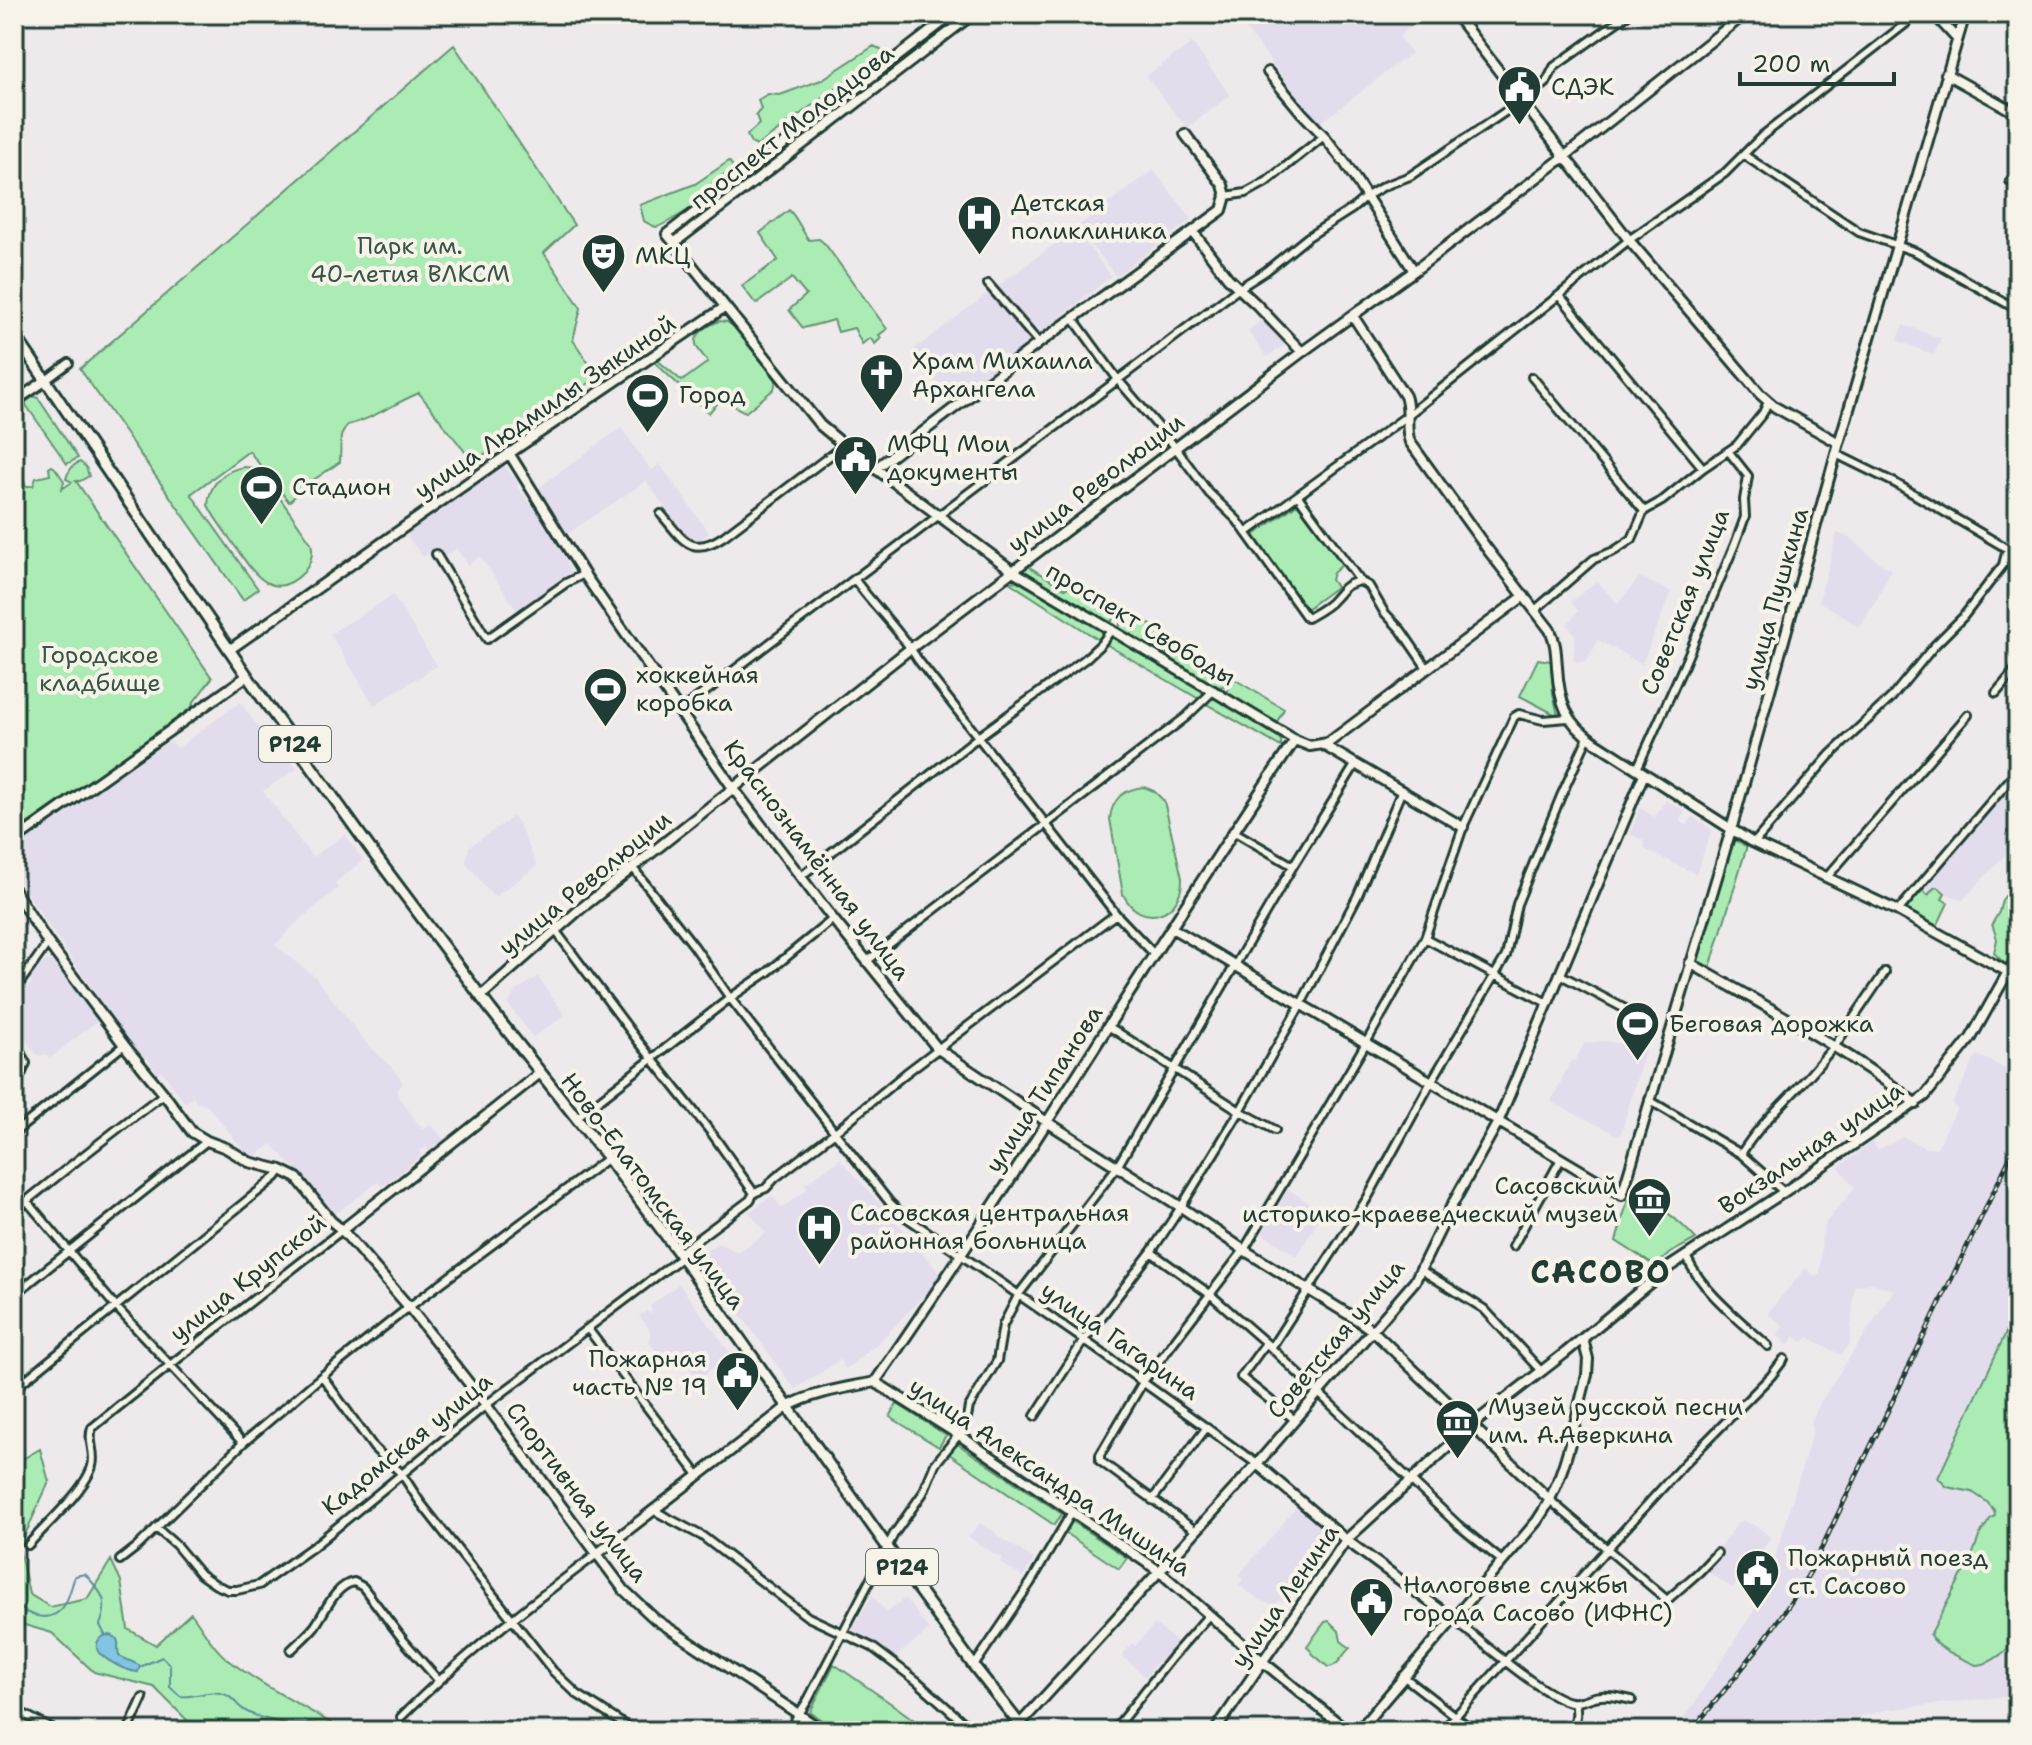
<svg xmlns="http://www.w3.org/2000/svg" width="2032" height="1745" font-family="'Shantell Sans',sans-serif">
<rect width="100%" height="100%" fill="#eee9ea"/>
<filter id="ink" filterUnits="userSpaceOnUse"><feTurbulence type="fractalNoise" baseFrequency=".0125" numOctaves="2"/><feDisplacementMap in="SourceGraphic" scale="16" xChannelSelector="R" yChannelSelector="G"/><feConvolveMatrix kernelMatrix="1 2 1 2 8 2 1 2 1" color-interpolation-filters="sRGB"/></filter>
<g filter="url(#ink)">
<!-- built -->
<path fill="#e3dcec" d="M1238,14H1429L1399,36L1411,53L1319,124L1236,16Z
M1192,43L1230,95L1187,128L1146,76Z
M1153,170L1192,219L1116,276L1077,227Z
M1075,229L1111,276L1038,335L998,286Z
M990,292L1032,341L952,404L912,351Z
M1264,318L1286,344L1267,357L1248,331Z
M1903,325L1941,338L1934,355L1898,341Z
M621,428L651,470L660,464L709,533L692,545L646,481L566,535L534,491Z
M502,464L519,483L517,487L547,523L573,575L520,615L480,556L468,565L457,549L442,557L436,549L423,557L404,532Z
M1837,533L1851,538L1879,563L1891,570L1876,600L1859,627L1832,609L1819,602Z
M1639,577L1671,592L1642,664L1598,640L1586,662L1573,661L1575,635L1567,625L1578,611L1571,602L1597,581L1618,604Z
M393,595L437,666L374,705L330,634Z
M240,702L272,745L298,768L263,791L312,857L345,835L363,860L335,883L338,888L297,922L275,945L315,977L365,1042L395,1070L403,1083L397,1090L398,1096L422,1129L431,1124L444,1140L429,1151L426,1147L420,1151L421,1156L382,1187L378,1182L334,1215L306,1180L272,1144L251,1159L207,1105L198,1103L193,1097L185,1103L162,1071L158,1074L146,1057L141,1060L14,875V848L76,804L170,741L178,748Z
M2018,776V841L1963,900L1945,893L1938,887L1928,895L1922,890Z
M1666,800L1685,811L1679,821L1687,825L1692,817L1712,829L1696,874L1646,850L1643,840L1630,834L1640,808L1655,817Z
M513,817L519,825L537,866L496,896H492L466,862L469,847Z
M47,960L53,962L60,974L64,972L99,1020L50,1058L44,1054L41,1056L36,1054L14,1024V1004L18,995L31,984L29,973Z
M538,977L565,1015L533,1037L508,1004L516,991Z
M1630,1016L1652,1027L1620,1136L1551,1102L1571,1060L1575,1061L1585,1043L1606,1041L1619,1044Z
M1977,1055L2018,1075V1695L1885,1710L1805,1731H1672L1689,1711L1759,1603L1782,1536L1813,1430L1810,1425L1821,1401L1894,1290L1871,1283L1854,1286L1850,1344L1841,1355L1808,1337L1802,1342L1795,1336L1788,1345L1778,1335L1784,1326L1768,1314L1770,1310L1806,1268L1813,1275H1820L1822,1237L1826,1222L1855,1188L1839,1167L1872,1142L1878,1150L1903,1137L1926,1148H1937L1957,1109L1953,1106V1102Z
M840,1159L900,1226L941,1275V1278L877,1344L845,1369L840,1360L795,1389L698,1257L717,1243L739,1252L766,1233L749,1212L772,1196L782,1208L808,1189L805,1184Z
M1288,1189L1323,1212L1297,1256L1262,1233Z
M679,1284L731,1354L698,1379L677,1352H674L663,1361L649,1341L651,1339L649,1328L639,1316L647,1311L650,1314L652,1312L650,1306Z
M1297,1507L1335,1540L1294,1597L1289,1594L1283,1602L1279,1600L1275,1605L1261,1601L1239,1585L1243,1579L1239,1575Z
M1743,1520L1759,1528L1771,1538L1733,1588L1708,1572L1724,1554L1720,1547L1738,1523Z
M980,1523L995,1532V1534L1034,1559L1023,1577L1000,1562L1002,1557L994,1554L969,1537Z
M872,1595L886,1612L905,1598L929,1630L894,1658L852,1630Z
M1155,1624L1178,1643L1161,1663L1159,1662L1154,1665L1146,1677L1122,1656L1132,1644L1135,1646Z"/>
<!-- green -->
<path fill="#abecb5" stroke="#659474" stroke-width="2" d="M454,45L574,225L544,253L581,308L573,340L598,377L473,462L419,393C395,403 373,419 347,425L341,436L340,462L306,485L289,502L249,451L191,494L258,589L243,600L80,369Z
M874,46L881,50L882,54L757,146L751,143L747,135L759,124L756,115L761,109L758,100L768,94L780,95L821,80Z
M899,59L903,61L902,64L772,163H770L769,159Z
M729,161L734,168L693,198L696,205C692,208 659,228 656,227C655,227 645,222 644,221L640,205L695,184Z
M789,210C798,219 801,230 809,240L819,239L825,244L887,329L879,335L881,338L875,344L870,338L862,344L854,328L838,332L834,320L803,328L789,310L806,295L792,278L756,304L742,286L778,260L760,233Z
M719,321L727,322L734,327L776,380L774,389L746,412C727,406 727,389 709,413L652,360H657L682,381L708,362C705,357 697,350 696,344C694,333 711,324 719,321Z
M34,396L38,398L78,458L67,464L26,405V402Z
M80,462L86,467L89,476L80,481H76L212,678L193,703L191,710L14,833V467L22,478L26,486H33L36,478L50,475L49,468L52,466L55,468L64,481L62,489L72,482L66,479C67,473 73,464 80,462Z
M244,467L255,468L264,475L311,543C314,554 311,563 304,572C270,607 250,567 232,542C224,530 214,518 208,505C209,484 224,470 244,467Z
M1297,504L1343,564L1333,573L1331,580L1336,587L1306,609L1253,536Z
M1026,565L1066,589L1070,583L1118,610L1112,621L1107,622L1025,574L1023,570Z
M1017,581L1102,631V637L1099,640L1009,582Z
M1137,617L1176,639L1167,654H1163L1119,628L1121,620L1132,626Z
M1113,638L1202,691L1203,695L1199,699L1104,643L1107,639Z
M1184,647L1230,673L1224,686L1217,687L1172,660L1173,654L1179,657Z
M1538,659L1551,661L1553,693L1558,716L1520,696Z
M1234,679L1284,709L1277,722L1272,721L1228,694V690Z
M1210,699H1215L1278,737L1281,741V747L1205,703Z
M1144,787L1154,791L1164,801L1182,878C1183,916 1140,930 1123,894L1110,819C1112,798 1124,789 1144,787Z
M1732,841H1736L1746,846V849L1710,968H1707L1696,961Z
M1938,887L1945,893L1942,899L1948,903L1937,926L1906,909L1922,890L1928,895L1934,888Z
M2018,888V943L2008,964H2005L1994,953L1997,939L1992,924L1999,912L2002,900L2006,895Z
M1639,1197C1665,1209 1676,1218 1696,1239L1670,1253L1655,1266L1616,1241L1628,1200Z
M2018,1307V1639C2007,1650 1991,1665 1976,1665C1960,1657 1939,1650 1930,1635L1972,1556L1980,1534L1991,1518L1995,1516L1994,1510L1987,1502L1972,1492L1947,1487L1938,1478Z
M897,1404L946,1435L939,1447L890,1417Z
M956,1443L1062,1514L1054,1525L949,1454Z
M40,1449L49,1482L19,1548L29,1594L50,1607L87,1599L111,1560L121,1581L128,1629L156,1645L191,1613C202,1627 212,1647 226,1658C262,1687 305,1706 344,1731H217L189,1722L154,1687L94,1672L52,1633L14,1622V1464Z
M1072,1521L1127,1558L1119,1569L1065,1533Z
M1329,1621L1339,1631L1341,1641L1350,1648C1342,1654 1340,1666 1328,1667L1313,1654L1307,1646L1325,1622Z
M834,1664L899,1709L929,1731H837L810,1712Z"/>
<!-- water -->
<path fill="#83c4e3" stroke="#5b8e9d" stroke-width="2" d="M110,1635C123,1639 116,1647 119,1656L139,1665L140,1666L138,1672C125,1671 109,1662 99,1653C93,1643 100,1635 110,1635Z"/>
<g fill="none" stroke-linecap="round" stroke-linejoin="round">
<!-- stream -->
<path stroke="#5b8e9d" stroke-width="2" d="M14,1602C26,1616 51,1625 64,1606C69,1598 72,1585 75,1576L85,1574C102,1593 110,1600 100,1625L105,1635
M140,1667L162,1657L170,1665V1687L180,1696C194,1698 210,1689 224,1694C232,1697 234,1701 239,1706C248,1715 268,1720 280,1722C300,1726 311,1718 329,1731"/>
<defs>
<path id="street" d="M1744,155L1859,232L1916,252L2018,310
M2010,181L2018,185
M1226,196L1246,193L1266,182L1324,136
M988,284L1039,343
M1560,296L1703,468
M1073,318L1119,381L1168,438L1209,493L1237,520L1307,618C1316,613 1328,607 1334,599C1345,587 1344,585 1360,581
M1532,377L1644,511
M45,381L69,363
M1836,454L1895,483L2018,555
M1298,496L1360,581L1369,586L1384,612L1401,630L1427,668
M661,514C682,538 690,559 724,536L844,445
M1246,533L1408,415L1629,240L1725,173L1762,136L1918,14
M436,554L487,639L566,583L584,574
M855,580C875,608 900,630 918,660L1116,914L1155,955
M1535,610L1594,559L1614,551L1632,539L1644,511L1662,501L1703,468L1737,445L1763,413L1768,402
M1996,693L2018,667
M680,711L1238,289L1266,271L1308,237L1352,209L1367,196L1384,186L1410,176L1536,91L1546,83L1554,67L1628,14
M1637,769L1684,665L1735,544L1745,517L1744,500L1748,476L1729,452
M1233,831L1293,866
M1754,843L1830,755L1892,697L1934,646L1963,617L2003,565L2007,549
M633,868L694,946L730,998L890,1203L903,1215L1084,1340L1257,1464
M800,877L978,737L1085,659L1101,644L1112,629
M1827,877L1968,715
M1898,911L2018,770
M555,930L638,1041L713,1135L754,1193
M1425,938L1547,1003
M867,961L1186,717L1214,690
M2008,972L2018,951
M1559,974L1631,1012
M14,991L48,943
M1108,1026L1240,1111L1275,1130
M14,1041L26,1063L21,1075L14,1082
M1649,1100L1741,1154L1784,1192
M576,1118L730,998L768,972L833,919
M14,1133L124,1045
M1741,1154C1758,1126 1782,1105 1804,1081C1815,1070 1823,1058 1834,1047L1885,972
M27,1201L116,1307L243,1443
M14,1211C64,1171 113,1131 164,1094
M1513,1246L1561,1159
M1151,1252L1211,1295L1266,1343L1458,1525L1502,1561
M679,1253L750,1200L754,1193L766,1188L775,1178L835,1132L906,1073L1116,914
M1686,1255C1698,1288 1742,1322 1768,1346
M1421,1270L1484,1309L1541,1371
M14,1295L207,1141
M588,1329L698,1475
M1266,1343L1241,1377L1295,1420
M1271,1348L1368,1197L1431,1082L1506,956L1517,904L1561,796L1588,737
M322,1376L374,1448L402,1474L420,1502L553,1671L577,1694L634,1731
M14,1389L276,1177L281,1170
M1035,1416L1084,1340L1151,1252L1181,1207L1240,1111L1301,1004L1357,897L1402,790
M1152,1500L1207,1427
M1551,1501L1667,1600L1699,1572L1717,1553
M653,1510L702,1536L808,1617L872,1647L917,1681L973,1731
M156,1528L176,1545L200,1574L216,1585L228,1590H237L259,1585L314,1546L486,1405L682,1257
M1196,1531L1100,1461V1455L1143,1382L1244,1250L1366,1043L1425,938L1463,827L1514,717L1519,714L1543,720L1568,718
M28,1545C45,1526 86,1489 92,1466C96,1452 87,1441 92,1428L170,1365L342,1230
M120,1560L138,1546L243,1443L322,1376L409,1307L608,1158
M1453,1619C1476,1637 1546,1699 1571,1702C1581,1704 1591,1696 1601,1696C1611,1695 1622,1698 1632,1700
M291,1650C299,1642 308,1635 315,1626C325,1612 335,1585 354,1582L363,1587L404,1641L438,1680
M974,1666L1031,1582L1072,1512
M1403,1676L1474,1731
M14,1709L56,1731
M401,1717C461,1657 529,1605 597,1554
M128,1731L143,1698
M788,1731L808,1700L894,1534L923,1493L935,1464L965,1427L969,1407L997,1361L1003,1325L1019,1294L1117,1167L1293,866L1355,765
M1113,1731L1172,1657L1209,1615
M1442,1731L1684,1464L1771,1376L1784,1359
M1568,1731C1576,1722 1578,1716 1575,1703
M1911,1731L2018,1730"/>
<path id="secondary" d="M953,14L667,234L820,425L844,445L1013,571L1295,740L1310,746L1328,743L1524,596
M1455,14L1629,240L1760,394L1775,407L1839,443
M1934,14L1957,39
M1268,72L1302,113L1324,136L1345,163L1414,271
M1946,74L2018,114
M1193,232L1228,278L1256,304L1302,352
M674,243L973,14
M14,402L45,381
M509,453L584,574L733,788L833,919L938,1049L1047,1122L1181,1207L1244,1250L1356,1319L1373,1331L1551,1501
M876,468L1039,343L1222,210L1226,196L1223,185L1185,134
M229,650L520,446L725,307
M1323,745L1463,827
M14,841L247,676
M14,890L48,943L124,1045L164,1094L192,1132L207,1141L226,1148L249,1162L281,1170L297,1178L331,1221L342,1230L409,1307L486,1405L624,1590L655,1619L824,1731
M1172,928L1622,1195L1731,830L1837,450L1965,14
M1690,963C1766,1007 1846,1048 1916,1104
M481,996L579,910L911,648L1302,352L1414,271L1564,157L1745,14
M342,1230L540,1073
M875,1382L959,1435L1159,1571L1262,1661L1348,1731
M1257,1464L1346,1540L1453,1619
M597,1554L787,1407C814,1392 845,1388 875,1382C1021,1172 1151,951 1295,740
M1019,1725L1257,1464L1415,1281L1451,1207L1498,1122L1644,774
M1215,1731L1346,1540L1472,1425L1565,1353L1669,1267L1784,1192L1925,1096L1971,1038L2008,972L1898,911L1750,841L1595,742C1566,723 1559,702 1557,667C1556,654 1556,642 1550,630L1488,550L1410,442C1404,427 1411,411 1405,396L1353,316
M1358,1731L1537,1521C1566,1480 1574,1423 1587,1375L1588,1359L1583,1339"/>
<path id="primary" d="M14,334L265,702L374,854L491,1010L608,1158L679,1253L893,1555L974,1666L1025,1731"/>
</defs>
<!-- street casing -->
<use href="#street" stroke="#1f3d34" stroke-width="12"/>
<!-- secondary casing -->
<use href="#secondary" stroke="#1f3d34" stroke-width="14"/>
<!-- primary casing -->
<use href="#primary" stroke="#1f3d34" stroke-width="15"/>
<!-- street -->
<use href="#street" stroke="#f7f3e8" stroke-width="6"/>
<!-- secondary -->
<use href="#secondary" stroke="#f7f3e8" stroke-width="8"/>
<!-- primary -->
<use href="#primary" stroke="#f7f3e8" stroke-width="9"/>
<defs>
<path id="rail" d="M1691,1731C1733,1680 1776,1629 1810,1572L2018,1141"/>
</defs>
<!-- rail casing -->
<use href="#rail" stroke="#1f3d34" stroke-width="5"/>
<!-- rail -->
<use href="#rail" stroke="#f7f3e8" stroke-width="2" stroke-dasharray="6" stroke-linecap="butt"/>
</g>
</g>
<!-- icons -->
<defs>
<symbol id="civic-pin" viewBox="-11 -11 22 30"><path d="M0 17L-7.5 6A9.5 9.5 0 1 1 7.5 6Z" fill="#1f3d34" stroke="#f7f3e8"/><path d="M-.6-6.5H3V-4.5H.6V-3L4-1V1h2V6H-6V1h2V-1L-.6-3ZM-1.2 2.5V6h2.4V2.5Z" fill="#fff"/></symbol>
<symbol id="hospital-pin" viewBox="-11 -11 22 30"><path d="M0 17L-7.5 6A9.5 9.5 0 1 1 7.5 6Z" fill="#1f3d34" stroke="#f7f3e8"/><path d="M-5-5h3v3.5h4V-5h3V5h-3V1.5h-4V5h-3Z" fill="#fff"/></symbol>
<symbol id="theatre-pin" viewBox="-11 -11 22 30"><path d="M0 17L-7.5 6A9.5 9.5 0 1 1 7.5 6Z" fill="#1f3d34" stroke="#f7f3e8"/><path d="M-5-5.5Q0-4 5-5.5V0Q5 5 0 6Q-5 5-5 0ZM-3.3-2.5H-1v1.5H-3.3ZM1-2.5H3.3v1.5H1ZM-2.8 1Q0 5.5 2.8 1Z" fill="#fff"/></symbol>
<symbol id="church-pin" viewBox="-11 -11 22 30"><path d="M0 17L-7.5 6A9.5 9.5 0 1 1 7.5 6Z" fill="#1f3d34" stroke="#f7f3e8"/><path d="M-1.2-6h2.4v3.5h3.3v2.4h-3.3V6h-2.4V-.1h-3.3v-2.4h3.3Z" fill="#fff"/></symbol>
<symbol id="stadium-pin" viewBox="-11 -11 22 30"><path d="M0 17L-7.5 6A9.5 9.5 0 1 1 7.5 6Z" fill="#1f3d34" stroke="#f7f3e8"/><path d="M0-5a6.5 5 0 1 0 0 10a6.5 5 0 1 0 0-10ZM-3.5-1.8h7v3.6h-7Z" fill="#fff"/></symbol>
<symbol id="museum-pin" viewBox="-11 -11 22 30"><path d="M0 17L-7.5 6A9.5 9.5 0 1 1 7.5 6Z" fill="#1f3d34" stroke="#f7f3e8"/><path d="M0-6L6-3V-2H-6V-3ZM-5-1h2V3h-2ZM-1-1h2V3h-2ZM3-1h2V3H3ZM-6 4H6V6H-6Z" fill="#fff"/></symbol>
</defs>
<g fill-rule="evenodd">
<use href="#civic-pin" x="1494" y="62" width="51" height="69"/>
<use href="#hospital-pin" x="954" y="192" width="51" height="69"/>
<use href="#theatre-pin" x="578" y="230" width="51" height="69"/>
<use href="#church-pin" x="856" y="350" width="51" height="69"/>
<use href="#stadium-pin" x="622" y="370" width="51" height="69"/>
<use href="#civic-pin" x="830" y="432" width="51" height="69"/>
<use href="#stadium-pin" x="236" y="462" width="51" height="69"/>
<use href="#stadium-pin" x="580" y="664" width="51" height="69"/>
<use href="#stadium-pin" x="1612" y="998" width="51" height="69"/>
<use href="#museum-pin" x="1624" y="1174" width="51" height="69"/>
<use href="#hospital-pin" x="794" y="1202" width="51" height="69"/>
<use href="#civic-pin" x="712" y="1348" width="51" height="69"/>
<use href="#museum-pin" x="1432" y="1396" width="51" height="69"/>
<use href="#civic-pin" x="1732" y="1546" width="51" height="69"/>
<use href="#civic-pin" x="1346" y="1574" width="51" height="69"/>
</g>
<g text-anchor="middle" stroke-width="8" stroke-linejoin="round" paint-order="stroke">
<!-- shield labels -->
<g fill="#f7f3e8" stroke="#60746a" stroke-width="2">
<rect x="259" y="726" width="72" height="36" rx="6"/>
<rect x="866" y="1549" width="72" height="36" rx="6"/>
</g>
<g font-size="22" font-weight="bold" fill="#1f3d34">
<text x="295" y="752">Р124</text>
<text x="902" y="1575">Р124</text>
</g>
<!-- poi labels -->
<g font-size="24" fill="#1f3d34" stroke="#f7f3e8" text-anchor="start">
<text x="1551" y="95">СДЭК</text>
<text x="1011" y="211">Детская<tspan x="1011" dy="28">поликлиника</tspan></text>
<text x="635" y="264">МКЦ</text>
<text x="912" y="369">Храм Михаила<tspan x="912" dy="28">Архангела</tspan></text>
<text x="679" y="403">Город</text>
<text x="887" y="452">МФЦ Мои<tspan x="887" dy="28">документы</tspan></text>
<text x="292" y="495">Стадион</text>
<text x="636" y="683">хоккейная<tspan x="636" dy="28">коробка</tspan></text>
<text x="1669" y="1032">Беговая дорожка</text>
<text x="1618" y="1194" text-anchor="end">Сасовский<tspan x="1618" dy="28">историко-краеведческий музей</tspan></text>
<text x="850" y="1221">Сасовская центральная<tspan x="850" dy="28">районная больница</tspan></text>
<text x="707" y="1367" text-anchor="end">Пожарная<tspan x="707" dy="28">часть № 19</tspan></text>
<text x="1488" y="1415">Музей русской песни<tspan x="1488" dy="28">им. А.Аверкина</tspan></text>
<text x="1788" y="1566">Пожарный поезд<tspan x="1788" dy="28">ст. Сасово</tspan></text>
<text x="1403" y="1593">Налоговые службы<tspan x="1403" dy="28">города Сасово (ИФНС)</tspan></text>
</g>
<!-- street labels -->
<g font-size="24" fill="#1f3d34" stroke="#f7f3e8">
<text transform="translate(792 127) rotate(-38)" y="8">проспект Молодцова</text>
<text transform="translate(545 407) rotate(-34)" y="8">улица Людмилы Зыкиной</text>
<text transform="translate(1096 483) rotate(-37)" y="8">улица Революции</text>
<text transform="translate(1775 599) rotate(-74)" y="8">улица Пушкина</text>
<text transform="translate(1685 602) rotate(-68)" y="8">Советская улица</text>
<text transform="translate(1141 624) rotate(31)" y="8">проспект Свободы</text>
<text transform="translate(817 860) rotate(53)" y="8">Краснознамённая улица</text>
<text transform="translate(585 883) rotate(-39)" y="8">улица Революции</text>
<text transform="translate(1044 1089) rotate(-57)" y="8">улица Типанова</text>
<text transform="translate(1811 1148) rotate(-34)" y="8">Вокзальная улица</text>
<text transform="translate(653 1191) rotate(53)" y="8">Ново-Елатомская улица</text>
<text transform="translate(248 1278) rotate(-38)" y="8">улица Крупской</text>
<text transform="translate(1336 1339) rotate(-50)" y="8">Советская улица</text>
<text transform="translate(1120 1341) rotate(35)" y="8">улица Гагарина</text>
<text transform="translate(407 1444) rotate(-39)" y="8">Кадомская улица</text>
<text transform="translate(1050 1477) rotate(34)" y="8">улица Александра Мишина</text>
<text transform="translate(577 1492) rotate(53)" y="8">Спортивная улица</text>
<text transform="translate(1285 1596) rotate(-55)" y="8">улица Ленина</text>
</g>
<!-- park labels -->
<g font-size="24" fill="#345747" stroke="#f7f3e8">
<text x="410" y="254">Парк им.<tspan x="410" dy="28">40-летия ВЛКСМ</tspan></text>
<text x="100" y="663">Городское<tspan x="100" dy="28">кладбище</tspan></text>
</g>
<!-- district labels -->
<g font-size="32" font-weight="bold" letter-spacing="2" fill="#1f3d34" stroke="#f7f3e8">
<text x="1601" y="1283">САСОВО</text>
</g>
</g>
<!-- margin -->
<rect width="2032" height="1745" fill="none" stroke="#f7f3e8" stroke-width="48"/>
<rect x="24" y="24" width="1984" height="1697" fill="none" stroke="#1f3d34" stroke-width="3" filter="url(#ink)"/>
<!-- scale -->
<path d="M1740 72v12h154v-12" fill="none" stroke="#1f3d34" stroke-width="4"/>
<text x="1752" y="72" font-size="24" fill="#1f3d34" stroke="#f7f3e8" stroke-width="6" paint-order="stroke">200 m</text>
</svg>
